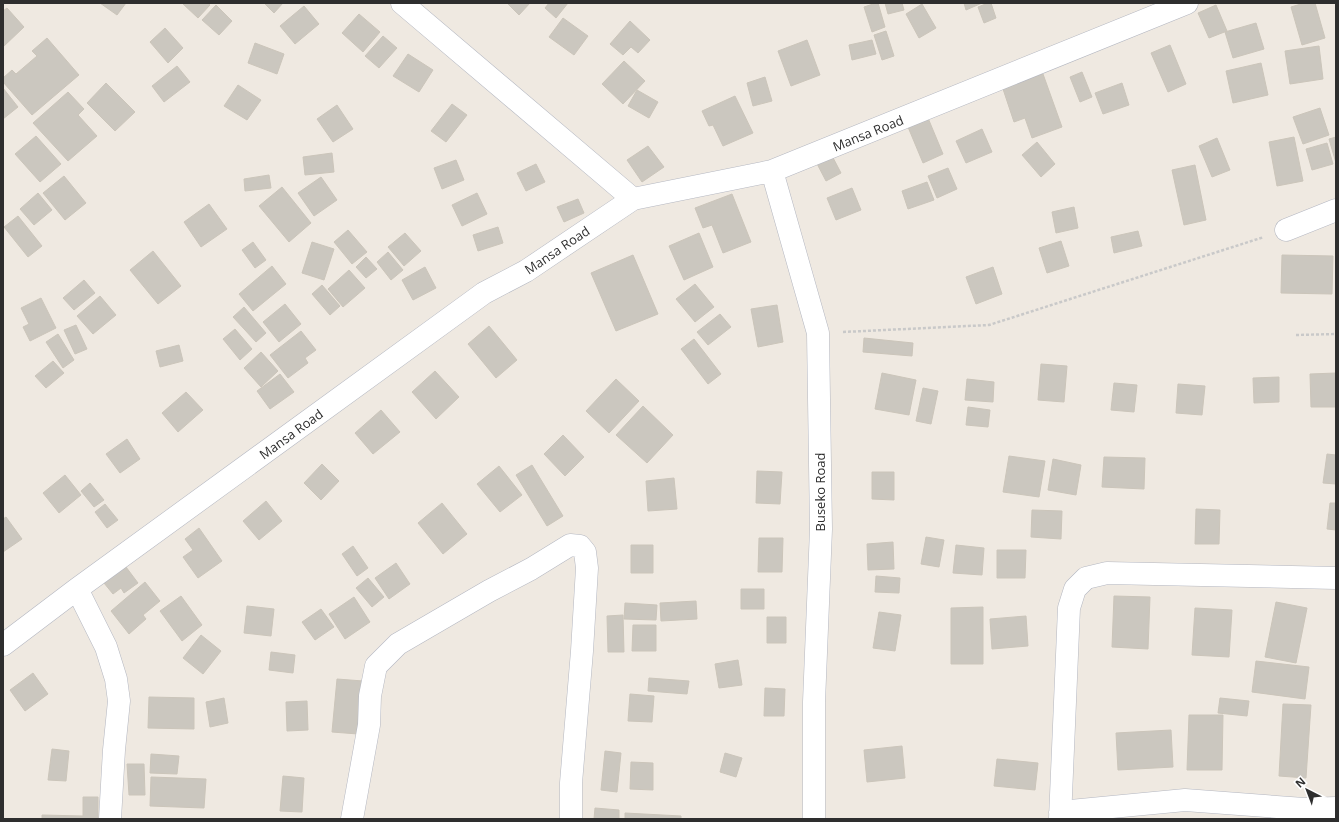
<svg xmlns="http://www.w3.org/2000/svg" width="1339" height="822" font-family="'Open Sans',sans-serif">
<rect width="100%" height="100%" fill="#efe9e1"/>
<!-- building -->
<path fill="#cbc7bf" stroke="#cbc5ba" d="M100,3H126L117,15Z
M182,3H208L210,5L198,18Z
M264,3H283L274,13Z
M507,3H530L519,15Z
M549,3H568L556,18L545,8Z
M876,3H878L885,27L872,32L864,7Z
M885,3H902L904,10L888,14Z
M964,3H982L966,10Z
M988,3H991L996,18L984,23L978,7Z
M1304,3H1315L1325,38L1302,45L1291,7Z
M922,4L936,28L919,38L906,14Z
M216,5L232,21L219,35L202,20Z
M1216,5L1227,31L1209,38L1198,13Z
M304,6L319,24L295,44L280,26Z
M7,8L24,27L3,47V11Z
M359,14L380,32L363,52L342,33Z
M563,18L588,36L574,55L549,37Z
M630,21L650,40L638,53L631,47L623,55L610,44Z
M1256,23L1264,49L1233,58L1225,32Z
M165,28L183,48L168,63L150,42Z
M886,31L894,56L882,60L874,35Z
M383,36L397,48L379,68L365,56Z
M47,38L79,75L32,115L3,82V78L12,70L16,74L37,56L32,51Z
M807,40L820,75L791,86L778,51Z
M872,40L876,54L852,60L849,45Z
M255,43L284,54L277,74L248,63Z
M1170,45L1186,84L1168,92L1151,53Z
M1319,46L1323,79L1290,84L1285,51Z
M408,54L433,70L419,92L393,76Z
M624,61L645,81L623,104L602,84Z
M1261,63L1268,95L1233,103L1226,71Z
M177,66L190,82L164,102L152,86Z
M1082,72L1092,97L1080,102L1070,77Z
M1043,74L1062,127L1032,138L1025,118L1014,122L1003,89Z
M765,77L772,101L753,106L747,83Z
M106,83L135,112L115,131L87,103Z
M1122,83L1129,105L1103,114L1095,93Z
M238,85L261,100L247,120L224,106Z
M3,88L18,107L3,119Z
M637,90L658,102L649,118L628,106Z
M68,92L84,109L78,115L97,136L68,161L33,123Z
M735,96L753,133L723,146L713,125L709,126L702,111Z
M452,104L467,115L446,142L431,131Z
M337,105L353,129L333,142L317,119Z
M1320,108L1329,135L1303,144L1293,117Z
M928,118L943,154L923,163L908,127Z
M982,129L992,152L966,163L956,141Z
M36,136L61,164L40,182L15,154Z
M1294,137L1303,181L1277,186L1269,142Z
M1336,137V163L1329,139Z
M1217,138L1230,170L1212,177L1199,146Z
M1037,142L1055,164L1041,177L1022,155Z
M1327,143L1333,164L1312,170L1306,149Z
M648,146L664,167L642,182L627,160Z
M829,150L841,173L826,181L814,158Z
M332,153L334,172L305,175L303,157Z
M456,160L464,180L442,189L434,168Z
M536,164L545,182L526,191L517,173Z
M1195,165L1206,220L1184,225L1172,170Z
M948,168L957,189L937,198L928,176Z
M269,175L271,188L245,191L244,179Z
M64,176L86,203L65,220L43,193Z
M321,177L337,200L314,216L298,193Z
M927,182L934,200L908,209L902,191Z
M282,187L311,223L289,242L259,206Z
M852,188L861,210L836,220L827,198Z
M38,193L52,210L34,225L20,209Z
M477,193L487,214L462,226L452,205Z
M732,194L751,242L723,253L712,225L703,228L695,208Z
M578,199L584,213L564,222L557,207Z
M209,204L227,229L201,247L184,222Z
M1074,207L1078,228L1056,233L1052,212Z
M18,216L42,246L28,257L4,227Z
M498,227L503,243L478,251L473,235Z
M348,230L367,252L352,264L334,242Z
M1138,231L1142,246L1114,253L1111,237Z
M405,233L421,251L404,266L388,247Z
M699,233L713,267L684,280L669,246Z
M1061,241L1069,266L1047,273L1039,248Z
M253,242L266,260L255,268L242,250Z
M312,242L334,249L324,280L302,273Z
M153,251L181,286L158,304L130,270Z
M388,252L403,270L391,280L377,262Z
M633,255L658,314L616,331L591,273Z
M1282,255L1333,256L1332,294L1281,293Z
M366,257L377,269L366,278L356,267Z
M272,266L286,284L253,311L239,294Z
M425,267L436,288L413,300L402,280Z
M993,267L1002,294L976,304L966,277Z
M349,270L365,288L343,307L328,289Z
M84,280L95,293L74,310L63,298Z
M695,284L714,307L695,322L676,299Z
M322,285L340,306L330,315L312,294Z
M100,296L116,315L93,334L77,316Z
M41,298L56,328L30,341L23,327L29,324L21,308Z
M285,304L301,324L279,342L263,322Z
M777,305L783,342L758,347L751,309Z
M244,307L266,333L256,342L233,317Z
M720,314L731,327L708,345L697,332Z
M76,325L87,349L75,354L64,330Z
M489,326L517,360L496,378L468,344Z
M235,329L252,349L240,360L223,339Z
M301,331L316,350L305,358L308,363L288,378L270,355Z
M58,334L74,360L63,368L46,342Z
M864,338L913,343L912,356L863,352Z
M694,339L721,374L708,384L681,349Z
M179,345L183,361L160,367L156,351Z
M261,352L278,371L261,387L244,368Z
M53,361L64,373L46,388L35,376Z
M1041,364L1067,366L1064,402L1038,400Z
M435,371L459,397L436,419L412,392Z
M882,373L916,380L909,415L875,409Z
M1336,373V407H1311L1310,374Z
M280,374L294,392L270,409L257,391Z
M1279,377V402L1254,403L1253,378Z
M616,379L639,401L609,433L586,411Z
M967,379L994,382L993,402L965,400Z
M1114,383L1137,385L1134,412L1111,410Z
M1178,384L1205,386L1202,415L1176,413Z
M923,388L938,391L931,424L916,421Z
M186,392L203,410L178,432L162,413Z
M643,406L673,435L647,463L616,435Z
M968,407L990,410L988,427L966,425Z
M381,410L400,432L373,454L355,433Z
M563,435L584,457L565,476L544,454Z
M127,439L140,459L120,473L106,454Z
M1327,454L1336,455V484L1323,483Z
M1009,456L1045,461L1039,497L1003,492Z
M1104,457L1145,458L1144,489L1102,487Z
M1053,459L1081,465L1076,495L1048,490Z
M322,464L339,481L321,500L304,483Z
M532,465L563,516L547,526L516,475Z
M499,466L522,495L500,512L477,484Z
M757,471L782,472L780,504L756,503Z
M872,472H894V500L872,499Z
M65,475L81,495L59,513L43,493Z
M674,478L677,509L648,511L646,481Z
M90,483L104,500L94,507L81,491Z
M266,501L282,521L259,540L243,521Z
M442,503L467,534L443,554L418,523Z
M1330,503H1336V530L1327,529Z
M105,504L118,520L107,528L95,512Z
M1196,509L1220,510L1219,544H1195Z
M1032,510L1062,511L1061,539L1031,537Z
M6,517L22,539L3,552V519Z
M199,528L222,561L198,578L183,557L193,550L185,539Z
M926,537L944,540L939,567L921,564Z
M759,538H783L782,572H758Z
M893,542L894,569L868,570L867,544Z
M631,545H653V573H631Z
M956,545L984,548L982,575L953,573Z
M353,546L368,568L357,576L342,554Z
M997,550H1026L1025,578H997Z
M396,563L410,584L389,599L375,578Z
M126,567L138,583L124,593L121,588L113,594L104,583Z
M876,576L900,578L899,593L875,592Z
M368,578L384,597L372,607L356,588Z
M145,582L160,601L143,615L146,619L129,634L111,611Z
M741,589H764V609H741Z
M181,596L202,625L182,641L160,611Z
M1114,596L1150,597L1148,649L1112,647Z
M354,597L370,622L345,639L329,614Z
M696,601L697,619L661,621L660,603Z
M1276,602L1307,608L1296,663L1265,657Z
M625,603L657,605L656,620L624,619Z
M247,606L274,609L271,636L244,633Z
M983,607V664H951V608Z
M1195,608L1232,610L1229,657L1192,655Z
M321,609L334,627L315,640L302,622Z
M879,612L901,615L895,651L873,648Z
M623,615L624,652H608L607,616Z
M1026,616L1028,646L992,649L990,619Z
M767,617H786V643H767Z
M633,625H656V651H632Z
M201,635L221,651L203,674L183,658Z
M271,652L295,655L293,673L269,670Z
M738,660L742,685L719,688L715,664Z
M1256,661L1309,667L1305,699L1252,692Z
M33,673L48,694L25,711L10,690Z
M649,678L689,681L687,694L648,691Z
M337,679L363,681L358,734L332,732Z
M765,688L785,689L784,716H764Z
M630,694L654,696L652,722L628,721Z
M149,697L194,698V729L148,728Z
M224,698L228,723L210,727L206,702Z
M1220,698L1249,701L1247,716L1218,713Z
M307,701L308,730L287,731L286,702Z
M1283,704L1311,705L1306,778L1279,776Z
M1189,715H1223L1222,770H1187Z
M1171,730L1173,767L1118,770L1116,733Z
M902,746L905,778L867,782L864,750Z
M52,749L69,751L66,781L48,780Z
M605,751L621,753L617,792L601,790Z
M725,753L742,758L736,777L720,772Z
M151,754L179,756L177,774L150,773Z
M997,759L1038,763L1035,790L994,786Z
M631,762L653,763V790L630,789Z
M127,764H144L145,795H129Z
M283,776L304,778L302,812L280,811Z
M151,777L206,779L204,808L150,806Z
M83,797H98V819H42V815L83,816Z
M595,808L619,810V819H594Z
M625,813L681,816V819H625Z"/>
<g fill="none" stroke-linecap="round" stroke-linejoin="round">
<defs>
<path id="minor" d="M402,3L633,199
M772,171L818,333L821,529L814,702V819
M1286,230L1336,210
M77,589L106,647L116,679L119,701L114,750L110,819
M3,645L77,589L484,293L526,271L633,199L772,171L1187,3
M1060,812L1185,800L1304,809L1336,808
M352,819L369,725L370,696L376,666L398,644L489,591L531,569L570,545L580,546L585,552L587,568L582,651L571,783V819
M1060,819L1069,608L1075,589L1086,578L1107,573L1336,578"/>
</defs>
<!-- minor casing -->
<use href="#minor" stroke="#b4b7c1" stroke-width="23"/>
<!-- path -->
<path stroke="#c9c9c9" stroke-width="2.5" stroke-dasharray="3 2" stroke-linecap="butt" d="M843,332L989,325L1264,237
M1296,335L1336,334"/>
<!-- minor -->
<use href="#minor" stroke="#fff" stroke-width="22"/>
</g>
<g text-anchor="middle" stroke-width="4" stroke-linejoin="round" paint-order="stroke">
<!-- street labels -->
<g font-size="13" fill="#2e2e2e" stroke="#fff">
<text transform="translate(868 133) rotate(-22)" y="5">Mansa Road</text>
<text transform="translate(557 250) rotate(-34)" y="5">Mansa Road</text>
<text transform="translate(291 434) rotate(-36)" y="5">Mansa Road</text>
<text transform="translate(820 492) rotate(-90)" y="5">Buseko Road</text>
</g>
</g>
<!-- border -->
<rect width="1339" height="822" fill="none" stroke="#2e2e2e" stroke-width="8"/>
<!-- north arrow -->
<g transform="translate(1307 790) rotate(318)" stroke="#ffffff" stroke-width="3" paint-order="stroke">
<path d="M0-3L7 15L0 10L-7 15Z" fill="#2e2e2e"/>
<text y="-6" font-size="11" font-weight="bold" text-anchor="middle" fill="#2e2e2e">N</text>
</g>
</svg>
